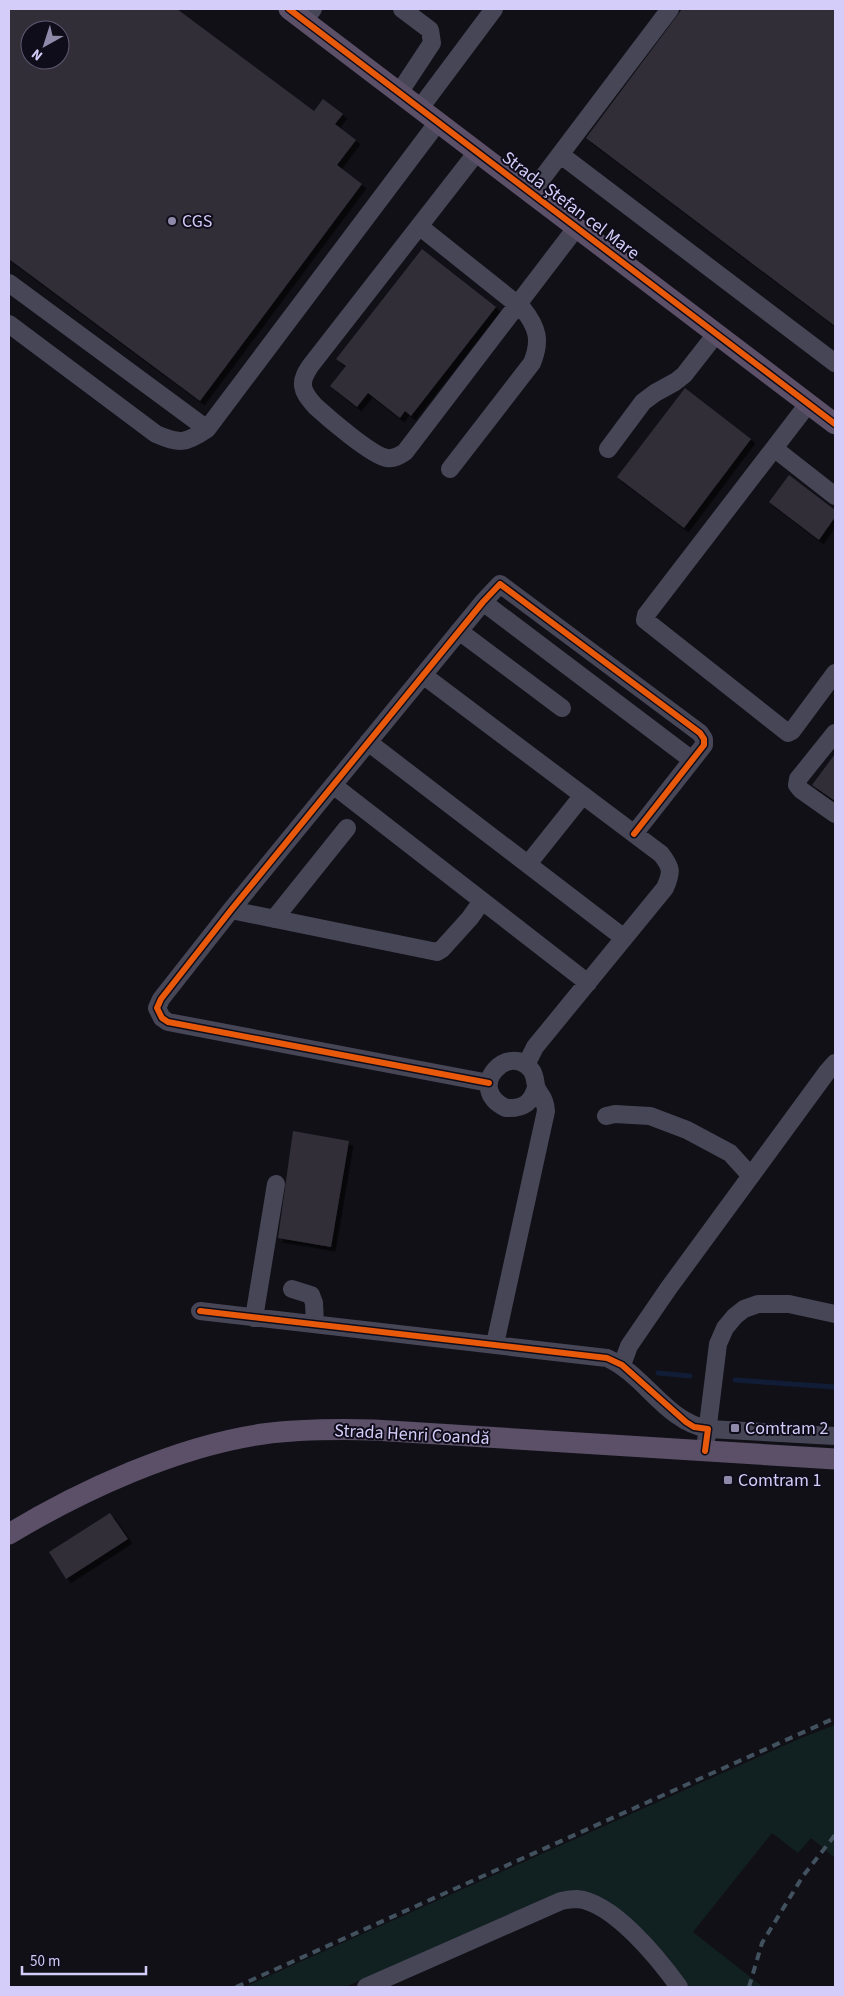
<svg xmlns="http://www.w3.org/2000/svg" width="844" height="1996" font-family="'Source Sans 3',sans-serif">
<defs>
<filter id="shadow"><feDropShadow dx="4.5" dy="4.5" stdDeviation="0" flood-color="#0009"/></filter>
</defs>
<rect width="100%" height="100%" fill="#111017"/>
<!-- green -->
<path fill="#112021" d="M835,1725V1858L811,1838L798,1853L772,1833L693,1932L763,1987H689L666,1955L622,1914L559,1894L345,1987H244L801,1738Z"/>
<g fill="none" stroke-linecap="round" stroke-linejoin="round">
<!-- stream -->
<path stroke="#111d37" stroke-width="5" d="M658,1373L690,1376
M735,1380L835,1387"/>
</g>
<!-- building -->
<path fill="#302e39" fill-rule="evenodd" filter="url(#shadow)" d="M9,9H177L314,111L323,99L343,114L335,124L356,140L337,165L362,184L200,401L9,259ZM30,30H60V60H30Z
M682,9H835V326L586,138Z
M422,249L496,307L411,416L405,411L400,418L368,393L357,407L330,386L346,366L336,359Z
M685,388L751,439L684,528L617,477Z
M789,475L835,510V517L819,540L769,502Z
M835,754V801L812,785Z
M293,1131L349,1141L331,1247L278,1238Z
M110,1513L128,1539L66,1579L49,1552Z"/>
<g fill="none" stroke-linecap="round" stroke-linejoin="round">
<!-- minor -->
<path stroke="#474657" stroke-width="18" d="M304,20L313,9
M399,93L432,43L430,30L402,9
M420,108L494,9
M477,152L311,365C307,371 302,378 303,386C304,394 310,400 315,406C327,417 372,456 387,458C394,459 399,456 405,452L576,228
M561,155L835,363
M531,193L670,9
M419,226L523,309C538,328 541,341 532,363L450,469
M9,283L207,429
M9,324L156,434C180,444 185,444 207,429L438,122
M808,404L646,615L645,620L788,733L792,731L835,673
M608,449L643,402L655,393L675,382L684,375L716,334
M775,449L835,496
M483,602L692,760
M459,631L562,708
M423,675L661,854C672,868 672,872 665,888L535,1047L526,1065
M835,733L798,779L797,785L801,790L835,814
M368,742L624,938
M333,785L588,983
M528,864L583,795
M231,910L437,952L442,949L470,918L482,901
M274,919L347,828
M489,1083L168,1022L162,1018L157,1008L161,999L231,910L483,602L500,584L700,733L704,739V745L634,834
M606,1116L615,1114L650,1116L687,1130L730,1153L751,1176
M292,1289L311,1295L314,1303L315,1324
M200,1311L607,1358C645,1375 666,1422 708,1429L835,1436
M254,1318L276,1184
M495,1344L546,1111C545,1095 539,1096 536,1086C535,1080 535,1076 532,1071C509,1040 464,1088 506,1108C523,1109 532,1103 536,1087
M622,1365L629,1346L668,1289L827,1072L835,1063
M706,1441L718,1344L725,1328L735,1316L744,1309L758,1304H789L835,1314
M366,1987L561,1901C566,1900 572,1899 577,1899C613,1902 659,1959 679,1987"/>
<!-- major -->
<path stroke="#5b5068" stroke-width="21" d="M289,9L835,424
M9,1534C82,1490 178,1446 263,1434C300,1429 336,1429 374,1430L835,1459"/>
<!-- rail -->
<path stroke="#41515e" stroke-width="4" stroke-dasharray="8 6" stroke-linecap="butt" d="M236,1987L835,1718
M749,1987L762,1943L803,1876L835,1835"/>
<defs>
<path id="cycleway" d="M289,9L835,424
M489,1083L168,1022L162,1018L157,1008L161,999L231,910L483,602L500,584L700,733L704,739V745L634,834
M200,1311L607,1358L622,1365L686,1422L694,1427L708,1429L705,1451"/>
</defs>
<!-- cycleway casing -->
<use href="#cycleway" stroke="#100d1a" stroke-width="9"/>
<!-- cycleway -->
<use href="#cycleway" stroke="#e8590c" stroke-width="6"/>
</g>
<!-- markers -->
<g fill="#908aaa" stroke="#100d1a" stroke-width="2">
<circle cx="172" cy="221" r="5"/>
<rect x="730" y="1423" width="10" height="10" rx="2.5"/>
<rect x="723" y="1475" width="10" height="10" rx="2.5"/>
</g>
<g text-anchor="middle" stroke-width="4" stroke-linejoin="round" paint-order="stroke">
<!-- street labels -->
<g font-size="18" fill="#d4ccf9" stroke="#100d1a">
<text transform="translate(571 205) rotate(37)" y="6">Strada Ștefan cel Mare</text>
<text transform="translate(412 1434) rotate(3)" y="6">Strada Henri Coandă</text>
</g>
<!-- poi labels -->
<g font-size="18" fill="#d4ccf9" stroke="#100d1a" text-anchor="start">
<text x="182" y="227">CGS</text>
<text x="745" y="1434">Comtram 2</text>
<text x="738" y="1486">Comtram 1</text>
</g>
</g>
<!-- border -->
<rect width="844" height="1996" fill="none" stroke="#d4ccf9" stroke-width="20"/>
<!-- north arrow -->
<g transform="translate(45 45) rotate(219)"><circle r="24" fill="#100d1a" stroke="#5e5973"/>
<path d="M0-4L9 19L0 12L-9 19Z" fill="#908aaa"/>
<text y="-8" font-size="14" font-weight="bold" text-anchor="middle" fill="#d4ccf9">N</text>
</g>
<!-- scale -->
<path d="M22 1966v8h124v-8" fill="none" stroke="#d4ccf9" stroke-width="2.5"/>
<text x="30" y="1966" font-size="15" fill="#d4ccf9" stroke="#100d1a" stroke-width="4" paint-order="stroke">50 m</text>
</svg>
